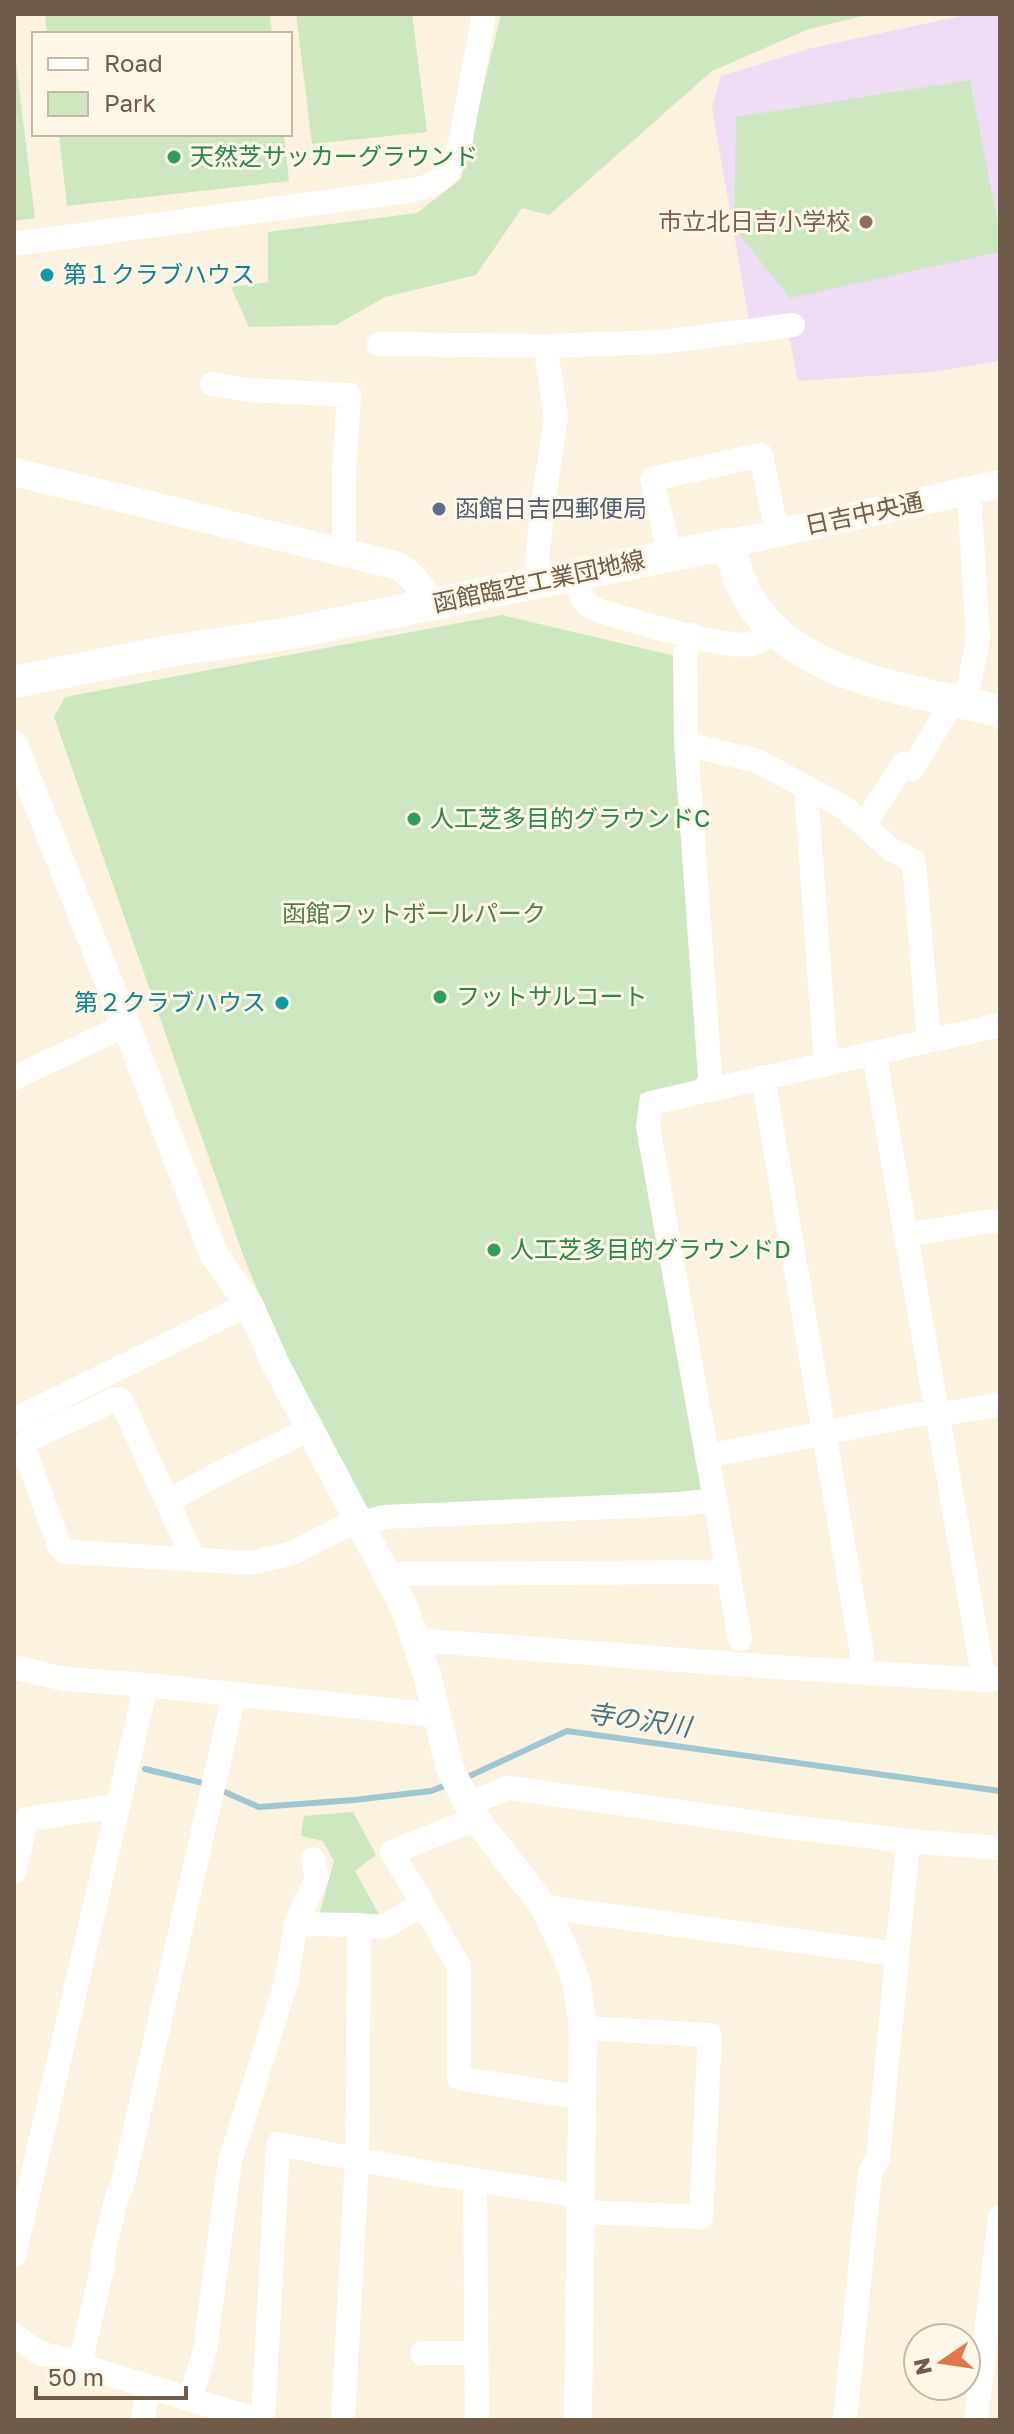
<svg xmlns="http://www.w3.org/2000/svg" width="1014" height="2434" font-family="'Golos Text','Noto Sans JP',sans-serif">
<rect width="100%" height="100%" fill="#fbf2e0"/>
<!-- education -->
<path fill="#efddf6" d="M970,14H1000V361L932,372L798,381L789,336L752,337L712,108L721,76L812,48Z"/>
<!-- green -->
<path fill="#cde7c0" d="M45,14H270L272,34H47Z
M296,14H412L427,132L312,144Z
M501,14H871L809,29L712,71L549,215L522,208L476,275L385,297L336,325L249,327L231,287L268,282V232L417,213L461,179Z
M14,47L35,218L14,221Z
M970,80L1000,235V252L790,298L734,228L736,117Z
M59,134H284L289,181L67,206Z
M502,615L675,656L702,1074L695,1080L640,1094L639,1127L702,1496L368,1515L285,1355L246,1263L54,717L65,697Z
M353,1812L376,1855L355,1871L380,1916L319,1915L334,1861L323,1841L301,1836L304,1816Z"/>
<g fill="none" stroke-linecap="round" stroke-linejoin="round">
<!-- stream -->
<path stroke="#9dc7d4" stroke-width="6" d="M145,1769L207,1784
M463,1779L567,1731L1000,1791
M218,1789L259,1807L354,1800L431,1791L449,1784"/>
<!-- minor -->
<path stroke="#fff" stroke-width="24" d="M14,244L407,191C441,185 449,177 460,144L484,14
M379,344L545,346L662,342L793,325
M212,384L248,390L349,395L344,472V551
M670,555L652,479L761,455L777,533
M571,576L585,603L599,611C632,620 724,650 753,644C761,642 767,635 773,630
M535,584L542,511L556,417L545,346
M691,635L685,656L686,744L711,1090
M965,702L978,641L969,491
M686,744L757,761L845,808L890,849L914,861L929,1041
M807,787V804L826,1063
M864,825L903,764L912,769L944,716
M874,1053L984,1680
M763,1077L862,1654
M14,1078L126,1025
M905,1235L1000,1220
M14,1420L249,1304
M707,1456L920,1414L949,1413L1000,1404
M168,1501L216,1475L310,1429
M193,1558L121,1400L116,1399L30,1439L25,1444V1451L59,1545L64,1551L71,1552L251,1563L293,1553L343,1527L385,1517L680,1504L714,1500
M386,1574L728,1572
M740,1639L648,1127L651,1103L1000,1025
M417,1640L760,1666L984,1680L997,1679
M14,1667L64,1679L146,1685L436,1715
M467,1804L509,1788L773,1825L908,1841L1000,1848
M476,1819L392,1852L459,1966V2078L582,2098
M14,1872L27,1819L118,1806
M544,1907L896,1954
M296,1924L317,1877L313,1859
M475,2180L477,2420
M581,2212L701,2217L710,2035L583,2028
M14,2255L146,1685
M14,2335L38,2352L257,2420
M422,2353H476
M80,2364L103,2265L102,2258L118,2193L122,2187L234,1695
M190,2399L205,2350L230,2161L286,1983L296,1924L359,1925
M142,2420L150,2387
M263,2420L278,2144L435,2174L581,2196
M343,2420L357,2160L359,1925L383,1927L422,1905
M845,2420L870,2173L878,2158L908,1841
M976,2420L1000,2217"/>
<!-- tertiary -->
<path stroke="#fff" stroke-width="28" d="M14,472L395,565C413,573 421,589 432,605
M728,544L1000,484
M14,745L126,1025L214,1255L249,1304L276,1365L405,1609L427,1675L450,1769L476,1819L544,1907L566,1953L577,1985L583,2028L578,2420"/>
<!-- secondary -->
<path stroke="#fff" stroke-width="32" d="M14,682L170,651L286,634L728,544C735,565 740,587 753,606C807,682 917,689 1000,712"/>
</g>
<!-- markers -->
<g fill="#2e9e5b" stroke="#fef6e6" stroke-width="3">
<circle cx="174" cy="157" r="8"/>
<circle cx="414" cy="819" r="8"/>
<circle cx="440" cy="997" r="8"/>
<circle cx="494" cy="1250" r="8"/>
</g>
<circle fill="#8d6e63" stroke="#fef6e6" stroke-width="3" cx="866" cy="222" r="8"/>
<g fill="#0f9aa8" stroke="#fef6e6" stroke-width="3">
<circle cx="47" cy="275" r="8"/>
<circle cx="282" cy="1003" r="8"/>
</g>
<circle fill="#5c6f8a" stroke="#fef6e6" stroke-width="3" cx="439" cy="509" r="8"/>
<g text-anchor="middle" stroke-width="6" stroke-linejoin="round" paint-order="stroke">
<!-- leisure labels -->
<g font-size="24" fill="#27864d" stroke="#fef6e6" text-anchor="start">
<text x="190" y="165">天然芝サッカーグラウンド</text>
<text x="430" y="827">人工芝多目的グラウンドC</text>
<text x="456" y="1005">フットサルコート</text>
<text x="510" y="1258">人工芝多目的グラウンドD</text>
</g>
<!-- education labels -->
<g font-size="24" fill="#785e54" stroke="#fef6e6" text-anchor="end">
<text x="850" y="230">市立北日吉小学校</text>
</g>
<!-- culture labels -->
<g font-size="24" fill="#0d838f" stroke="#fef6e6" text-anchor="start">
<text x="63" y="283">第１クラブハウス</text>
<text x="266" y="1011" text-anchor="end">第２クラブハウス</text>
</g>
<!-- service labels -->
<g font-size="24" fill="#4e5e75" stroke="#fef6e6" text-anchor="start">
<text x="455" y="517">函館日吉四郵便局</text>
</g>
<!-- street labels -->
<g font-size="24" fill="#705a49" stroke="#fef6e6">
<text transform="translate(864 514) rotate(-12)" y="8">日吉中央通</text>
<text transform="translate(539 582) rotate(-12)" y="8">函館臨空工業団地線</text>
</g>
<!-- park labels -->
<g font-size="24" fill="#517a44" stroke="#fef6e6">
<text x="414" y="922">函館フットボールパーク</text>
</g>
<!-- water labels -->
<g font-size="26" font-style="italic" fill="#447482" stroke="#fef6e6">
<text transform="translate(639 1720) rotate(8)" y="9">寺の沢川</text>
</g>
</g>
<!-- border -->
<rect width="1014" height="2434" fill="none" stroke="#705a49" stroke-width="32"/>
<!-- legend -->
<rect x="32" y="32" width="260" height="104" fill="#fef6e6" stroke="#c5b8a7" stroke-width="2"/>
<rect x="48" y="58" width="40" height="12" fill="#ffffff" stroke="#c5b8a7" stroke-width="2"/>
<text x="104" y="72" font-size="24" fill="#705a49">Road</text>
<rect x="48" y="92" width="40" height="24" fill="#cde7c0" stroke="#c5b8a7" stroke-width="2"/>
<text x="104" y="112" font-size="24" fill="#705a49">Park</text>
<!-- north arrow -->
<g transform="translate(942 2362) rotate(257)"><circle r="38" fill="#fef6e6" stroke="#c5b8a7" stroke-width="2"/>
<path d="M0-6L14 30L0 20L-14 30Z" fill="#df774a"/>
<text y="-12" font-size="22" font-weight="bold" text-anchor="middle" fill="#705a49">N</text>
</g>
<!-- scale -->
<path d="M36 2386v12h150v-12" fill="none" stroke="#705a49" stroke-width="4"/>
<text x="48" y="2386" font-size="24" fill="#705a49" stroke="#fef6e6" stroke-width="6" paint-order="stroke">50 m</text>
</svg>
